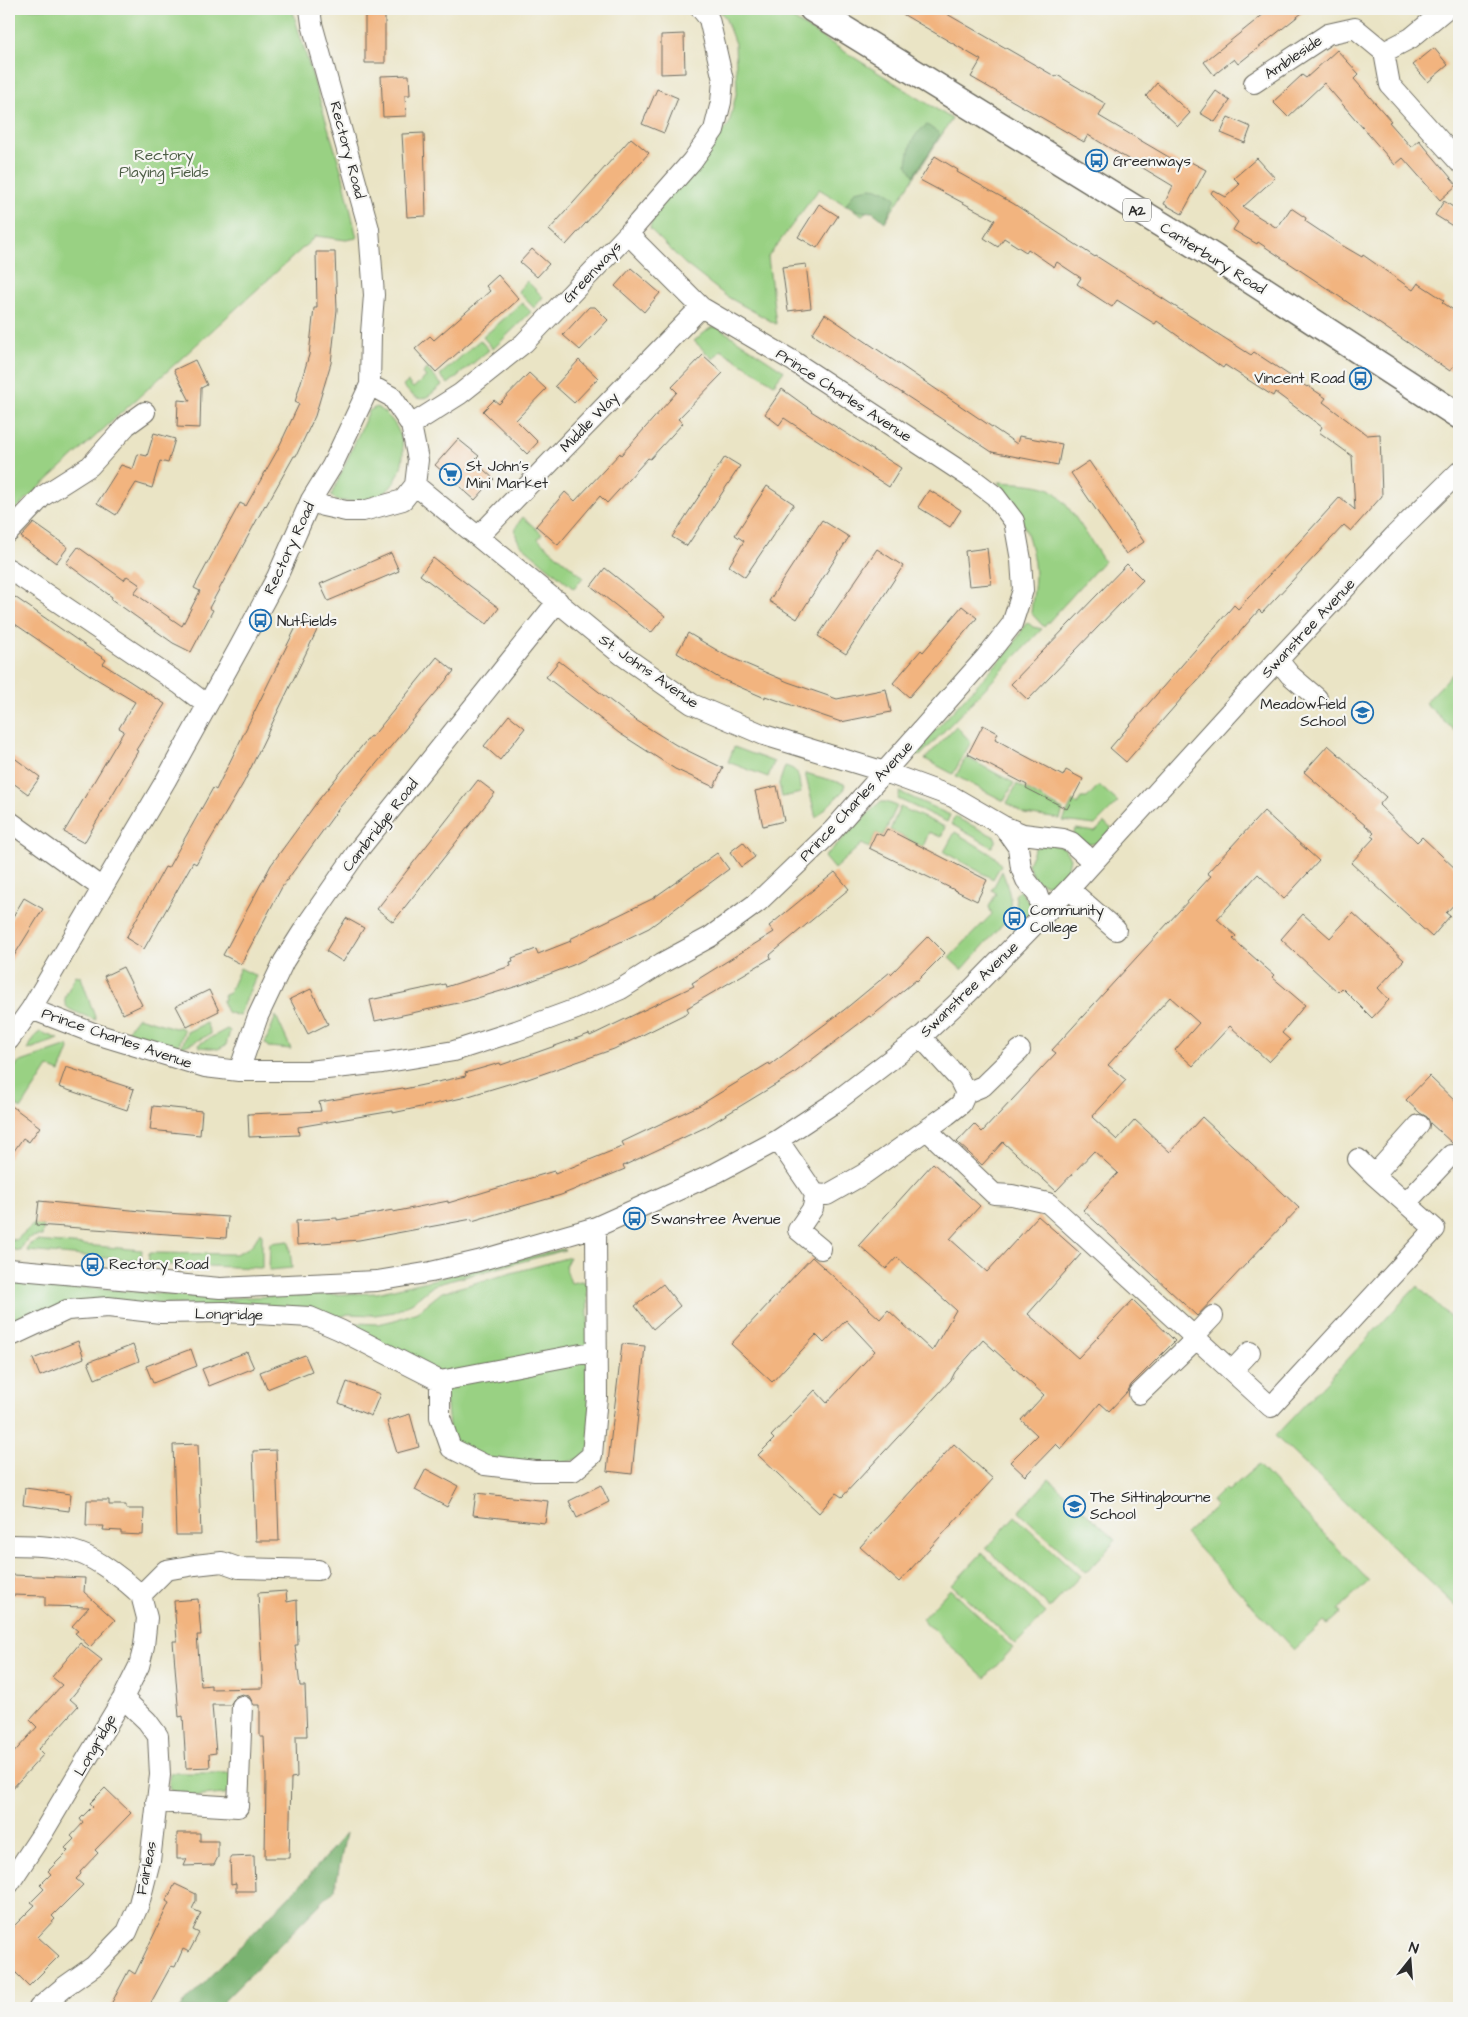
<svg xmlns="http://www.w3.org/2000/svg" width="1468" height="2017" font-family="'Architects Daughter',sans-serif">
<rect width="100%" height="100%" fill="#f6f6f2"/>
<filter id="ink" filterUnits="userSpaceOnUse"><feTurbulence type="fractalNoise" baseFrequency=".02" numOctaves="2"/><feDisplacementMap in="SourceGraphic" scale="10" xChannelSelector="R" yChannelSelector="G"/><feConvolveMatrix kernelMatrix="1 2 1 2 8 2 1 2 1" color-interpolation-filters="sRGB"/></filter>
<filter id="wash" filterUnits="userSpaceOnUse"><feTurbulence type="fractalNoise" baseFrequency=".0096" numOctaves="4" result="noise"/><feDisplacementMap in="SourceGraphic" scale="20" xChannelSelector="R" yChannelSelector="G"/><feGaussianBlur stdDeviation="1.12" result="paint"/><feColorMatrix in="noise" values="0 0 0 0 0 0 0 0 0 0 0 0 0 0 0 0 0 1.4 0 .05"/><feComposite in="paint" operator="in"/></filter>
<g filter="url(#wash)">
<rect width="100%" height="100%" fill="#eae4c5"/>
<!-- green -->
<path fill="#99d183" stroke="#627e57" d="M9,9H292L342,173L357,238L346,240L316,236L9,515Z
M717,9H777L952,119L886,220L869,210L862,215L819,189L768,257L776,324L726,296L684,263L650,229L653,213L729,124L737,90L735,44L725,17Z
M527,281L543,297L534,308L518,291Z
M522,303L531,312L493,349L483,337Z
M713,327L719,328L784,371L774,384L721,350L713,359L694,341L709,329Z
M480,340L489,350L448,384L440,375Z
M427,369L442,385C424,400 421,406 403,386L408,382L413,388L426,377L423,373Z
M376,407C383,410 386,414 391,419C410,441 406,478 382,495C375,501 365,501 356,501C346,501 339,503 331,496L369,411Z
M999,482C1013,483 1037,483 1050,489C1065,497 1093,545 1104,561L1044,627L1031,613C1032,601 1035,587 1035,575C1033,539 1020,510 999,482Z
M523,517L542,534L538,539L583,577L574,589L520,544C513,532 514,528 523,517Z
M1027,622L1033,627L1042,629L921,755L915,756L914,753L1012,647Z
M1459,667V735L1425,703Z
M956,726L971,742L953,774L925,759Z
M734,747L774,762L768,777L728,762Z
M966,757L1014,783L1004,801L956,776Z
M785,766C801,770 798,778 801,793L782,797L779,784Z
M805,773L845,784L843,791L816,818Z
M1017,784L1063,810L1060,819L1024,814L1007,803Z
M1099,785L1118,802L1095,825L1063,821L1073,801L1077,804L1081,798H1087Z
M900,792L950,815L947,822L898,799Z
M880,802H886L897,806L883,836L876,833L869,848L862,844L834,869L824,857Z
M900,807L945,827L941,837L929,832L923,847L890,830Z
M955,817L995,837L996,840L992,847L951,824Z
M1104,823L1112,829C1097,847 1092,848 1073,835L1076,829L1095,832Z
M955,832L994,856L1001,865L993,879L944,852Z
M1049,843L1064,848L1070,858L1067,871L1054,885C1035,883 1034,881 1028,864L1035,848Z
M1002,871C1008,886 1013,901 1009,917L962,970L949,958L992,914L989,907L996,893L992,890Z
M1020,890L1032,907L1031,917L1019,929L1015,924L1018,914L1015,895Z
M240,968L256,976L239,1016L227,1012L222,1001L225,999L224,995L229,993Z
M76,975L81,977L96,1020C61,1006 57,1010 76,975Z
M276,1016L291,1049L268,1047L265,1043Z
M138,1017L175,1028L180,1027L184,1030L178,1048L127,1031Z
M206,1023L211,1034L181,1048L187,1032Z
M227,1029L230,1031L226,1045L218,1049L200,1047L199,1044Z
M40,1032L59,1039L27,1050L36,1035Z
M68,1046L69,1049L60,1072L48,1067L21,1109L9,1099V1076L18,1063Z
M34,1224L44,1226L42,1236C30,1235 24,1240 21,1251L9,1249V1239L16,1240Z
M260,1232L262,1234V1268L148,1264L149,1253L235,1254C249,1249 254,1245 260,1232Z
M37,1241L142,1250L141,1261L27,1251L30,1244Z
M289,1241L292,1268L269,1270L270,1243Z
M562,1249L565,1250L434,1285L413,1302L394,1312L375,1315L348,1314L332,1320L160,1303L9,1326V1286L16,1282L219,1298L377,1293Z
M570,1257L565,1266L571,1283L581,1281L587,1283L592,1455L535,1471L451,1448L444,1375L354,1327L357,1323L378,1324L395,1320L417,1312L442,1292Z
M1417,1286L1459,1325V1609L1275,1436Z
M1258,1465L1369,1581L1338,1610L1341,1613L1328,1625L1324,1622L1294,1650L1185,1534L1216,1506L1212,1501L1225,1488L1228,1491Z
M1049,1479L1116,1540L1086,1573L1019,1512Z
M1015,1516L1080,1576L1050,1608L986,1548Z
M982,1553L1046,1613L1016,1644L952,1585Z
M950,1589L1013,1648L985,1678L922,1619Z
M170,1773H236L230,1791L225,1794C205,1795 186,1800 169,1789Z"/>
<!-- forest -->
<path fill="#7ab371" stroke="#526f4e" d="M927,125L940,134C933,149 922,161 914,176L907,164C910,145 911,136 927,125Z
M871,188L884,190L896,198L885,222L873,212L859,211L846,205L855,191Z
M346,1833L335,1889L217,2008H180L308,1877Z"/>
<g id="blocks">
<!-- building -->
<path fill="#f2b47f" d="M894,9H951L947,14L1056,77L1057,75L1106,104L1099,116L1184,166L1187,160L1206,170L1182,214L1164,204L1173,186L1088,135L1084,142L971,77L981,60Z
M1270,9H1307L1238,64L1234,59L1214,75L1204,62Z
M385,15V63H365V16Z
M684,34L685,73L661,74V35Z
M1434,48L1448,65L1428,82L1413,65Z
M1337,50L1359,74L1354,79L1391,121L1389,122L1411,147L1419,140L1457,185L1440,200L1403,158L1395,165L1324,83L1288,117L1273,102L1302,75L1306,78Z
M409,75L410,95H405L406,116L383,117L381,76Z
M1157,83L1190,113L1178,126L1146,96Z
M657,89L678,98L664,133L642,124Z
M1216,91L1230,101L1215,122L1200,113Z
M1228,117L1251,127L1245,143L1221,133Z
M424,133L426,216L407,217L402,134Z
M631,138L649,153L566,245L549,230Z
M935,156L958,170L957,172L1014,204L1095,257L1096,256L1251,355L1254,352L1307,387L1308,386L1326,398L1323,402L1367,435L1380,434L1382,496L1351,531L1344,525L1262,613L1259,610L1126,762L1110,748L1234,605L1238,609L1340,497L1355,510L1352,456L1319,432L1322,427L1275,392L1273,396L1225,365L1223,368L1157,321L1155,324L1117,300L1112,307L1077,284L1081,278L1057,262L1054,267L1028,249L1026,252L1004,238L998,247L984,238L995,220L920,180Z
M1257,158L1275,178L1243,207L1277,228L1291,208L1306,218L1305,221L1338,243L1362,257L1363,255L1413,290L1418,283L1444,300L1442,302L1459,314V357L1450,371L1258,242L1257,244L1233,230L1238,222L1211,193L1213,190L1226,197L1240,184L1234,178Z
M1444,201L1459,211V230L1435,215Z
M819,204L838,216L817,248L798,237Z
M532,249L549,264L537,277L520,262Z
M316,252H335L337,310L331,363L315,416L296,456H294L266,506L265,505L209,608L213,610L191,652L173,643L111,599L112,597L66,563L78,547L124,580L127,576L140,585L134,593L182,626L200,591L194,588L240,503L246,506L277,451L299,404L295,402L309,355L314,308H317Z
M806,264L811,308L788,311L782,267Z
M631,268L660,293L644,312L615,286Z
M498,275L519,299L436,372L415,349L430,336L434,340L490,291L486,286Z
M589,307H595L608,320L580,350L563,335Z
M825,314L1017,444L1019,436L1062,444L1058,465L992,452L812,334Z
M703,355L723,373L678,419L683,423L650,459L648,458L607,503L600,496L558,545L536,526L565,492L575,501L620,453L621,455L677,392L672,387Z
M195,360L207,385L201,388L200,428L177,427L178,400L190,401L174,370Z
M579,360L598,378L574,403L555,386Z
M529,373L546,389L516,420L538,442L527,454L483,411L494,400L499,404Z
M782,389L811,410V411L901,468L889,487L784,418L779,425L765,414Z
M154,433L175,439L168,463L160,461L152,488L136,483L116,515L97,503L121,465L133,469L138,454L147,456Z
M458,439L479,456L474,461L494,479L475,500L435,465Z
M725,457L740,466L687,546L672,537Z
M1089,461L1144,542L1126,554L1071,473Z
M767,486L794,504L745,577L729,566L744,541L735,535Z
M929,490L961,510L950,527L918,507Z
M822,520L849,537L797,619L769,601Z
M34,523L68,547L56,563L21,537Z
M987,548L991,584L969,586L965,551Z
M877,549L903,566L846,654L818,636Z
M391,553L399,571L328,601L320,584Z
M433,558L499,608L487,624L420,575Z
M1127,564L1143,580L1028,700L1011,684Z
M605,568L665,616L651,633L591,586Z
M9,593L106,660L103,664L165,704L136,750L138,751L84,843L64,832L124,731L119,728L135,702L90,675L9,620Z
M962,606L977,618L909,697L893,683L921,650L923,652Z
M301,617L319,626L244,782L196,864L193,862L144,949L126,938L165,867L168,868L213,788L216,790Z
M688,633L725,655L788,682L837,699L886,689L891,712L841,722L765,696V698L719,678L677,653Z
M437,657L454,671L340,807L282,887L241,964L223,955L271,865L320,798L370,736L372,737Z
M559,661L634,719L676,745L723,768L714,787L675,769L619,733L546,677Z
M509,715L525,728L500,760L484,746Z
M983,725L998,733L995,739L1018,752L1063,776L1066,770L1083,779L1067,809L1026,788L1027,785L968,754Z
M1328,745L1386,797L1379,805L1417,842L1422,837L1459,872V899L1446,913L1450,916L1432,937L1351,863L1374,838L1371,836L1374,833L1304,772Z
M9,754L40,777L28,794L9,780Z
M478,780L495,793L393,922L377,909Z
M777,786L784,821L763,826L755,791Z
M1264,811L1319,861L1284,899L1258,874L1217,919L1236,936L1233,939L1274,975L1272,977L1305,1005L1282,1033L1290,1040L1269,1062L1230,1026L1193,1066L1175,1050L1199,1023L1170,997L1108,1065L1126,1080L1092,1117L1117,1140L1135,1120L1170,1152L1202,1117L1299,1208L1197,1316L1083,1210L1118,1173L1094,1151L1056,1191L1003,1142L982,1165L957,1142L974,1124L982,1132L1056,1053L1052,1050L1211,876L1207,873Z
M887,829L987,880L977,901L869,848L876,833L883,836Z
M743,842L755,857L741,867L730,852Z
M717,853L729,869L649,928L573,965L518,986L467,1001L375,1021L370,1000L445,984L446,987L511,966L510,962L513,961L512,958L536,949L538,954L571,941L570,939L652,899Z
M835,872L849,889L770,955L771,958L687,1008L689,1012L614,1049L525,1080V1079L462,1098L393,1113V1111L298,1127L299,1135L249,1137L248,1114L321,1111L319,1102L403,1088L404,1089L466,1076L465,1073L500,1063L501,1065L589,1034L590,1036L694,986L692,983L774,932L769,926Z
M24,898L43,909L9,964V923Z
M1353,913L1404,960L1378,988L1389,1000L1372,1018L1342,988L1338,992L1281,939L1303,914L1330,938Z
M346,918L364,928L343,962L326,951Z
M928,936L945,953L917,981L916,980L871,1017L869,1016L793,1074L706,1127L623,1166L625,1169L561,1195L472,1221V1219L359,1240L297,1245L296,1221L337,1218V1220L393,1210V1212L448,1201V1203L554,1171L555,1174L624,1146L622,1142L700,1105L769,1063L770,1065L844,1010L890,972L891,974Z
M123,967L142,1005L123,1014L104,976Z
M311,989L328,1024L308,1034L290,999Z
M209,990L219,1011L187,1027L176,1006Z
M66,1067L134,1089L127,1110L59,1087Z
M1429,1076L1459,1105V1147L1452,1143L1430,1123L1427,1117L1420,1113L1406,1100Z
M9,1104L40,1127L29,1142L23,1138L9,1158Z
M153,1106L202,1111L200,1135L150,1130Z
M933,1163L980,1206L950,1239L987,1272L1038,1216L1081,1254L1028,1314L1078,1358L1133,1300L1175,1341L1131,1385L1128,1391L1109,1411L1100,1403L1061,1449L1056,1444L1025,1476L1010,1462L1037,1435L1021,1420L1044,1395L983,1340L955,1372L951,1380L842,1497L836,1493L819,1513L758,1455L774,1439L771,1436L815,1390L827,1403L875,1351L846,1320L824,1343L816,1335L772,1382L731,1344L812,1257L880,1319L888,1310L932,1351L956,1310L897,1257L886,1269L859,1245Z
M39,1201L151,1212L228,1217L226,1238L36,1225Z
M663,1284L680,1306L653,1329L635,1306Z
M78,1341L84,1358L40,1376L33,1359Z
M622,1344L645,1346L632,1474L607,1471Z
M133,1345L139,1361L95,1379L88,1362Z
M191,1349L197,1366L153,1383L146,1366Z
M247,1352L254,1368L209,1386L202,1369Z
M305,1355L312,1371L267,1389L260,1372Z
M347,1382L380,1394L371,1416L339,1403Z
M410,1414L419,1447L397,1453L387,1421Z
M198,1444L201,1535H176L173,1445Z
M954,1444L993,1479L899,1582L860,1547Z
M276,1450L279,1541H256L253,1451Z
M426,1469L458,1486L447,1507L415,1490Z
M601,1485L609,1502L577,1518L569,1501Z
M25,1488L71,1494L69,1511L23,1505Z
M476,1493L548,1501L545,1523L473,1515Z
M87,1500H109V1505H126V1509H144L143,1535L121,1534V1531L103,1530L104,1526H86Z
M13,1575L85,1578L84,1592L115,1620L90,1647L75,1633L78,1631L72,1626L89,1607L45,1606V1596L12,1595Z
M286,1591L287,1602L297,1600L298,1645H295L300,1686H305L307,1736H296L297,1777L291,1778L289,1858H265L266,1778L264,1737H260V1705H254L249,1696L242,1694L236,1696L230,1705H212L216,1753L209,1754L210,1767L186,1768L183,1716L179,1717L173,1641H177L174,1601L198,1599L201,1635H197L201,1686L211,1685V1689L263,1688L258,1593Z
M80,1643L102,1660L70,1699L78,1706L39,1749L44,1754L9,1792V1758L37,1727L30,1720L62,1685L52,1677Z
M105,1788L131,1813L95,1850L98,1853L80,1872L81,1874L76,1879L83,1885L52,1916L55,1919L38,1937L59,1956L29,1986L9,1966V1931L35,1905L31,1902L44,1889L40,1885L51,1874L48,1871L68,1851L65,1848L74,1839L71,1836L83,1823L80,1819L93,1806L90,1803Z
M177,1833H200V1841H218V1857L214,1865L184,1866L187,1859H177Z
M254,1856L255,1891H236V1883L231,1884L230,1857Z
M175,1884L196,1894V1901L192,1909L201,1913L193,1930L199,1933L189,1952L183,1949L175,1967L171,1966L148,2008H109L129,1970L135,1974L169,1903L166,1901Z"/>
</g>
</g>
<g filter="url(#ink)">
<use href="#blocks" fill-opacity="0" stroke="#6e6c61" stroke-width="1"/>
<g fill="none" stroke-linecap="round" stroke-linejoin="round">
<defs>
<path id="minor" d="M1384,52L1390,85L1459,162
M1254,83L1328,34L1355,28L1384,52L1411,38L1446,9
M411,425L460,394L524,343L628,234L692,161L714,130L721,102L723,80L709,19L701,9
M415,485L622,655L692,704L764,735L885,772L953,797L1003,826L1023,834L1063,839L1071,842L1093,862
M311,500L323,506L346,511H363L403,500L415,485L418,460L411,425L392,397L370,385
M9,532L43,496L90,466L127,425L145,412
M478,537L701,307
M9,569L181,685L207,705
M1278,660L1290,675L1317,698
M9,821L102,888
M1003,826L1018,847L1021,868L1026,880L1037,894L1044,914
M1069,889L1116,930
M31,1009L96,1034L205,1067L239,1071H308L382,1063L454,1051L516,1031L576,1009L621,989L662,963L710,937L758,902L833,830L986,657L1012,624L1023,590L1021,560L1014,521L995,496L974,480L793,361L701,307L628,234
M9,1040L31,1009L166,780L240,646L277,577L311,500L332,466L370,385L371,333L374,295L369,229L312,24L310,9
M239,1071L258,1016L284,961L310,920L360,848L558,601
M966,1093L983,1086L1020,1050
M927,1130L994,1194L1012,1195L1048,1203L1271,1407L1435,1229L1374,1175L1419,1125
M778,1140L815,1194L827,1195L864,1174L947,1115L961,1104L966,1093L959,1079L921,1037
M1358,1159L1374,1175
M815,1194L813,1208L798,1230L821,1249
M1406,1203L1451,1155
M9,1269L220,1288L377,1281L431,1272L478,1261L596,1227L716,1173L778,1140L834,1103L885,1064L921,1037L967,994L1069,889L1247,693L1395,535L1459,472
M1194,1336L1213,1316
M9,1337L67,1310L108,1307L161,1313L224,1312L310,1317L340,1330L440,1381V1417L451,1448L485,1465L535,1471H573L592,1455L597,1397L596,1227
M1232,1371L1250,1352
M440,1381L597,1351
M1139,1394L1196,1339
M9,1545C29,1545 60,1546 79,1553C99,1560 126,1581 141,1595
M141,1595L166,1570L195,1565L222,1562L239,1568L318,1570
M156,1802L238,1807L242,1706
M9,1884L44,1831L123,1698L139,1666L144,1646L147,1618L141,1595
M39,2008L64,1987L94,1966L127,1932L139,1904L150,1861L160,1775L158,1736L147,1721L123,1698"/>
<path id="major" d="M812,9L1214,257L1459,416"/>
</defs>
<!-- minor casing -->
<use href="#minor" stroke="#6e6c61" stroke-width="22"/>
<!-- major casing -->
<use href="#major" stroke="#6e6c61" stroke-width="28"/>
<!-- minor -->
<use href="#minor" stroke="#fff" stroke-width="20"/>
<!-- major -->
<use href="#major" stroke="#fff" stroke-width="25"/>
</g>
</g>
<!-- icons -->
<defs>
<symbol id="bus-ring" viewBox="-11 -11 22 22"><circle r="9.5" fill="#f6f6f2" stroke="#1f6fb2" stroke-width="1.5"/><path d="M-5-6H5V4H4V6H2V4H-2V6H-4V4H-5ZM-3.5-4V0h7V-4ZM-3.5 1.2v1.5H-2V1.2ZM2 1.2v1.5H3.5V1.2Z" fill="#1f6fb2"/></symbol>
<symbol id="supermarket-ring" viewBox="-11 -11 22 22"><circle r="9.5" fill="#f6f6f2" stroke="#1f6fb2" stroke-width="1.5"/><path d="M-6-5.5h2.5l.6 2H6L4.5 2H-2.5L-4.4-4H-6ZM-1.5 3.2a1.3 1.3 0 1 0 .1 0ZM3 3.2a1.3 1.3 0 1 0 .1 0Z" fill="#1f6fb2"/></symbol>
<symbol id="school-ring" viewBox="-11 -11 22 22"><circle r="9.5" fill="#f6f6f2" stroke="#1f6fb2" stroke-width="1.5"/><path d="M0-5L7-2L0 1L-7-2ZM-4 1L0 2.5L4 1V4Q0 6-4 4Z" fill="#1f6fb2"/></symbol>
</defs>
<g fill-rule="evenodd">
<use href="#bus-ring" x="1084" y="148" width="25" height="25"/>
<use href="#bus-ring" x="1348" y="366" width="25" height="25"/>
<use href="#supermarket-ring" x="438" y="462" width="25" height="25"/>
<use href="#bus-ring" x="248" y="608" width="25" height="25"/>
<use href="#school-ring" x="1350" y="700" width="25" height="25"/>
<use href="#bus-ring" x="1002" y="906" width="25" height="25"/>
<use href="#bus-ring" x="622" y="1206" width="25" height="25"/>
<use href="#bus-ring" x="80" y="1252" width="25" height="25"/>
<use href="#school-ring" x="1062" y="1494" width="25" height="25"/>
</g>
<g text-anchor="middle" stroke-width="4.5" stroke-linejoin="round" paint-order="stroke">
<!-- shield labels -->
<rect fill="#f6f6f2" stroke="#686867" stroke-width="1" x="1123" y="198.5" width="28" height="23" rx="4"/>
<g font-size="14" font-weight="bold" fill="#2b2b2b">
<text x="1137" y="215">A2</text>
</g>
<!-- street labels -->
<g font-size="15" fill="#2b2b2b" stroke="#f6f6f2">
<text transform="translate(1293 57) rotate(-34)" y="5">Ambleside</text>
<text transform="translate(348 150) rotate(75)" y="5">Rectory Road</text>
<text transform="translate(1213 258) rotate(32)" y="5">Canterbury Road</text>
<text transform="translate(592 272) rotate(-47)" y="5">Greenways</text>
<text transform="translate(844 395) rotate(33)" y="5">Prince Charles Avenue</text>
<text transform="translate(589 422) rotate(-46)" y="5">Middle Way</text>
<text transform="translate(289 548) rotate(-65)" y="5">Rectory Road</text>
<text transform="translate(1308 628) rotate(-47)" y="5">Swanstree Avenue</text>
<text transform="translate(649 671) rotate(35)" y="5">St. Johns Avenue</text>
<text transform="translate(856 801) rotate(-47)" y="5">Prince Charles Avenue</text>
<text transform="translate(380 825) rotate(-52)" y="5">Cambridge Road</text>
<text transform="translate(969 989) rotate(-44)" y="5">Swanstree Avenue</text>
<text transform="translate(117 1038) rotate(19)" y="5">Prince Charles Avenue</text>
<text transform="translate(229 1314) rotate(1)" y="5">Longridge</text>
<text transform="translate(95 1745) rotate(-60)" y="5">Longridge</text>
<text transform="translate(146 1868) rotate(-79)" y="5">Fairleas</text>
</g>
<!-- park labels -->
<g font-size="15" fill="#4c5d45" stroke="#f6f6f2">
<text x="164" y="160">Rectory<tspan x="164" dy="17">Playing Fields</tspan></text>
</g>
<!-- poi labels -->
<g font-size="15" fill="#2b2b2b" stroke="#f6f6f2" text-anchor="start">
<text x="1113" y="166">Greenways</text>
<text x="1345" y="383" text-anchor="end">Vincent Road</text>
<text x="466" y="471">St John's<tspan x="466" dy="17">Mini Market</tspan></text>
<text x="277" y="626">Nutfields</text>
<text x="1346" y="709" text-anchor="end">Meadowfield<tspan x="1346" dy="17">School</tspan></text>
<text x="1030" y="915">Community<tspan x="1030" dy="17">College</tspan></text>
<text x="651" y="1224">Swanstree Avenue</text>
<text x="109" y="1269">Rectory Road</text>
<text x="1090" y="1502">The Sittingbourne<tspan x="1090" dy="17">School</tspan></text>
</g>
</g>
<!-- margin -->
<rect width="1468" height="2017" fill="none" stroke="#f6f6f2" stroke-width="30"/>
<!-- north arrow -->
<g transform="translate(1410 1960) rotate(17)" stroke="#f6f6f2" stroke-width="4" paint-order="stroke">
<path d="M0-4L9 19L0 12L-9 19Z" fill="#2b2b2b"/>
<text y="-8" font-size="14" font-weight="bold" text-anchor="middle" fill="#2b2b2b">N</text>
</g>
</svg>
